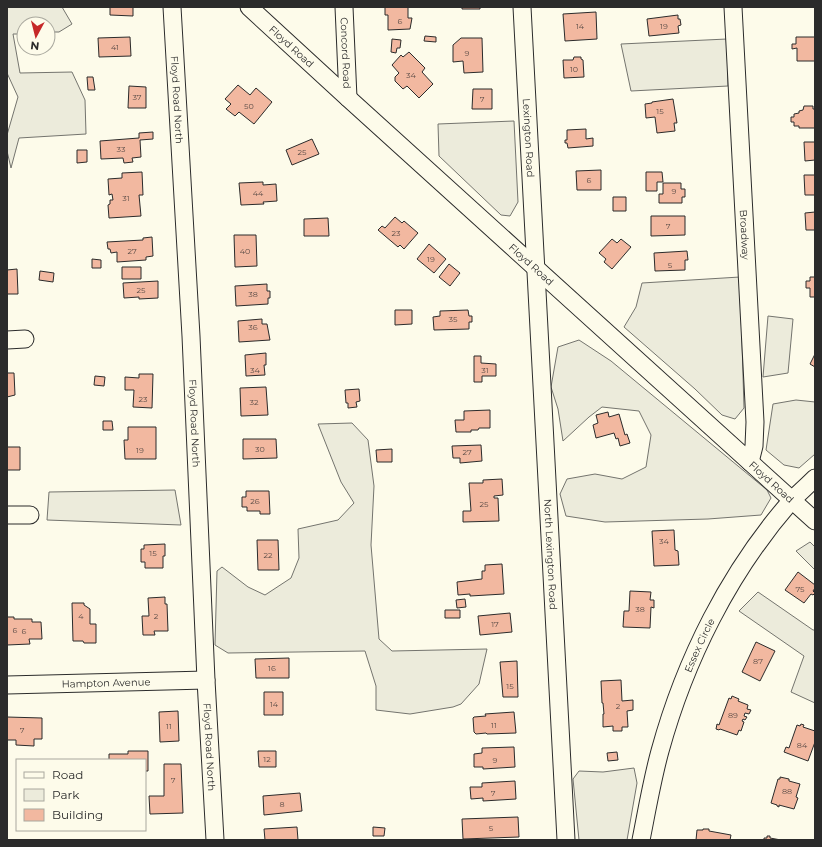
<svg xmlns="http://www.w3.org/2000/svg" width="822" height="847" font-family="Montserrat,sans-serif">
<rect width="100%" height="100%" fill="#fdfbea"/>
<!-- green -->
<path fill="#ecebdb" stroke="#74746e" d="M7,7H62L72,24L59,32H48V24H24V34H13L20,73L72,72L85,100L86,134L19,138L11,168L7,151V135L18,97L7,73Z
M727,39L728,86L631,91L621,44Z
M514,121L518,202L510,216L501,215L439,156L438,124Z
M740,277L744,408L735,419L722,415L695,389L624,327L636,307L642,283Z
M768,316L793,319L788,373L763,377Z
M579,340L611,361L767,490L771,498L761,515L708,519L605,522L566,516L560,494L567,479L595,474L622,479L646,467L651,435L639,411L602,407L589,417L563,441L558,409L551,387L558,347Z
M796,400L815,402V454L799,468L784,465L766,450L773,404Z
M352,423L368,440L374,486L371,545L379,639L392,651L487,649L479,684L461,704L453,707L410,714L376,710V686L365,651L228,653L215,645L217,571L222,567L248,587L265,595L291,578L299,558L298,529L338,520L354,503L341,482L318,424Z
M175,490L181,525L47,520L49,492Z
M810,542L815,547V570L796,551Z
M758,592L813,630H815V703L791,692L804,656L739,611Z
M634,768L637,783L627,840H579L573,779L579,771L603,772Z"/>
<!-- building -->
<path fill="#f2b8a0" stroke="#2b2b2b" d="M110,7H133V16L110,15Z
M385,7H408V18H412L410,29L388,30V15H385Z
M462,7H480V9H462Z
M596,12L597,39L565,41L563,14Z
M678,15V19H680L681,25L678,26L679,33L649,36L647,19Z
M425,36L436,37V42L424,41Z
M130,37L131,56L99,57L98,38Z
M796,37H815V61H797V48L792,49V44H796Z
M461,38H482L483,72L464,73L463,61L453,62V45Z
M392,39L401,40L400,48H397L396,53L391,52Z
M409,52L425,68L422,72L433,84L419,98L407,86L403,89L395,81V77L399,73L392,65L401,55L403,57Z
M574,57H581V59L583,60L584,77L564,78L563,60H573Z
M87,77H93L95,90H88Z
M238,85L250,95L256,88L272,102L254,124L239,112L235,116L226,109L231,104L225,99Z
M129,86L146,87V108H128Z
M473,89H492V109H472Z
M673,99L677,123H674L675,131L657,133L655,117L646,118L645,104L652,103V102Z
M804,106H813V109H815V128H799V126H794V122H791V117H794V114L799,113V111L803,110Z
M586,129V139L593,138V146L568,148L567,143H565V140H567V130Z
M153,132V139L140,140L141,157L132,158L133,162L124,163L123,158L101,159L100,141L139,138V133Z
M312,139L319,154L292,165L286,150Z
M804,142H815V160L805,161Z
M77,150H87V162L77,163Z
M601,170V190H577L576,171Z
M142,172L143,195H139L141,216L109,218L108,205L110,204V200H113L112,194L109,195L108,179L122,178V173Z
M646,172H662L663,182H657V191H646Z
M804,175H815V195H805Z
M263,182V185L276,184L277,201L263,202L264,204L241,205L239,183Z
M663,183H681V189H685V197H682V203H659V194H663Z
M613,197H626V211H613Z
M815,212V230H806L805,213Z
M651,216H685V235L651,236Z
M395,217L402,223L404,221L418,233L404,249L400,245L398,247L378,230L382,226L385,228Z
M328,218L329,236H304V219Z
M234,235H256L257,266L235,267Z
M152,237L153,256L146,257V260L117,262V252L111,253L110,249H108L107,242L143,240V238Z
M612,239L617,243L621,239L631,247L612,269L604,262L606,259L599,253Z
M429,244L446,259L434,273L417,259Z
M687,251L688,260H685V270L655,271L654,253Z
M92,259L101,260V268H92Z
M449,264L460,273L450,286L439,277Z
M122,267H141V279H122Z
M17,269L18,294H7V270Z
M40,271L54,273L53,282L39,280Z
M810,277H815V297H810V288H806V281H810Z
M158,281V298L139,299V297L124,298L123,283Z
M267,284V291H270V298H268V304L236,306L235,286Z
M395,310H412V324L395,325Z
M468,310L469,316H472V322H469V329L434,330L433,317L440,316V311Z
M262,319V324H267L270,340L239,342L238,321Z
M266,353V365H264L265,375L246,376L245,355Z
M815,354V367L810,364Z
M474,356H481V363L496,364V376H482V382H474Z
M7,373H14L15,395L7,397Z
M139,374H153L152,408L133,407L134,390H125V377L139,378Z
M95,376L105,377L104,386L94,385Z
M266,387L268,415L241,416L240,388Z
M359,389L360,401L356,402L357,407L348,408V403H346L345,390Z
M490,410V428H479L478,430H471V432H456L455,420H464V411Z
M608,412L609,417L619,414L625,435L627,434L630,443L620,446L618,438L616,439L614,433L596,438L593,425L598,423L596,415Z
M103,421H112L113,430H103Z
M128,427H156V459H125L124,440H128Z
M243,439H276L277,458L243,459Z
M481,445L482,461L460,463V458H453L452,446Z
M7,447H20V470H7Z
M392,449V462H377L376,450Z
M502,479L503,495L494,496V498H498L499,521L463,522V511H471L469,483H483V480Z
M246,491H269L270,514H260V511H247V507H242V497H246Z
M674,530L675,550L678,551L679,565L654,566L652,531Z
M257,540H278L279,570H258Z
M165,544V556H163V568H145V562H141V549H144V545Z
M502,564L504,594L470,596V594L458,595L457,582L482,579V571H485V565Z
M798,572L815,585V588L813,591L815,593L813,595L811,594L804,603L785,590Z
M630,591L651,592L650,600H654V608L651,607L650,628L623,627L624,611H629Z
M165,597V604H167L168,631H154L155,635H143L142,616H149L148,598Z
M465,599L466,607L457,608L456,600Z
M72,603H84V605L90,609V624H96V643H84L83,641H73Z
M445,610H460V618H445Z
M510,613L512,632L480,635L478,616Z
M7,617H14V619H32V622H41L42,639H29L30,644L7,645Z
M756,642L775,651L760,681L742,672Z
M289,658V678H256L255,659Z
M517,661L518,697H503L500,662Z
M621,680L622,701L633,700V710L627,711L628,727H622V731H613V726L603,727V714H604L603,703H602L601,681Z
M264,692H283V715H264Z
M732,696L739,699L738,701L748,705L747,709L751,710L749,714L745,713L744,716L747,717L745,720L743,719L742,721L744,722L741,731L739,730L737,735L720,729L719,730L716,729L717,724L719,725L729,698L731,699Z
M178,711L179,741L160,742L159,712Z
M514,712L516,733L487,734L486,733L476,734L474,732L473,718L474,717L486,716L485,714Z
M7,717L42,718V739H34V746L16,745V740H7Z
M801,724L804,725L803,727L815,731V742L808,761L784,752L786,747L789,748L797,725L800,726Z
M514,747L515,767L483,769V767H474V754L482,753V748Z
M128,751H148V771H145V760H109V754H128Z
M258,751H276V767H259Z
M617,752L618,760L608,761L607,753Z
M164,764H181L183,813L150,814L149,796H164Z
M780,777L789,779V781L800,784L796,797L798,798L794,809L779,805V807L777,806V805L771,803L778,779H780Z
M515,781L516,799L483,801V798L471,799L470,787H482V783Z
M300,793L302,811L264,815L263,796Z
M518,817L519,837L463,839L462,819Z
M297,827L298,840H265L264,829Z
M373,827L385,828L384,836H373Z
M703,829H709V831L731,835L730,840H696L697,830H703Z
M767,836H770V838L781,840H764V838H767Z"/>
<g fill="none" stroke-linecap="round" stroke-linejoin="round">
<defs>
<g id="minor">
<path id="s1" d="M172,7L191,336L206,680L215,840"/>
<path id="s2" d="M249,7L348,98L815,521"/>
<path id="s3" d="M344,7L348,98"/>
<path id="s4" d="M522,7L566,840"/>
<path id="s5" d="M733,7L755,422L754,446L750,462"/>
<path d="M7,340L25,339"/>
<path d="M7,515H30"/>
<path id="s6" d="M7,685L206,680"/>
<path id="s7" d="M641,840C647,810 652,780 660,751C685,660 729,572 791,501C799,493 807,486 815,478"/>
</g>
</defs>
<!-- minor casing -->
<use href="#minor" stroke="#2b2b2b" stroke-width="19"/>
<!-- minor -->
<use href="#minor" stroke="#fdfbea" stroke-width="17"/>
</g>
<g text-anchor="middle" stroke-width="3" stroke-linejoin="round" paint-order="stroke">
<!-- number labels -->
<g font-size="8" fill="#5d4e48">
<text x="400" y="24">6</text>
<text x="580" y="29">14</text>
<text x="664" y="29">19</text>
<text x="115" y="50">41</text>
<text x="467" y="56">9</text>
<text x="574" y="72">10</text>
<text x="411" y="78">34</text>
<text x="137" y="100">37</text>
<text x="482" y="102">7</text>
<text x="249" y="109">50</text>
<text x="660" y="114">15</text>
<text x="121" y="152">33</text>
<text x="302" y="155">25</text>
<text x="589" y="183">6</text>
<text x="674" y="194">9</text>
<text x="258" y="196">44</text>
<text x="126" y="201">31</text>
<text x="668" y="229">7</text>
<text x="396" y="236">23</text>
<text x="132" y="254">27</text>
<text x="245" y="254">40</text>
<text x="431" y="262">19</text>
<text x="670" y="268">5</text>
<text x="141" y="293">25</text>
<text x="253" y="297">38</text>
<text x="453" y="322">35</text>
<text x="253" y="330">36</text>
<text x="255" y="373">34</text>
<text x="485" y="373">31</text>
<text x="143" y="402">23</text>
<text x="254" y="405">32</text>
<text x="260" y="452">30</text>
<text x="140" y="453">19</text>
<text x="467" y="455">27</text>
<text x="255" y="504">26</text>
<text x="484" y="507">25</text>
<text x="664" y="544">34</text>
<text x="153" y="556">15</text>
<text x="268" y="558">22</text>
<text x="800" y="592">75</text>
<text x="640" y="612">38</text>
<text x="81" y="619">4</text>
<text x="156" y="619">2</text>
<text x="495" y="627">17</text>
<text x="15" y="633">6</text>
<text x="24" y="634">6</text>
<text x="758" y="664">87</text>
<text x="272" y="671">16</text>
<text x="510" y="689">15</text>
<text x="274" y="707">14</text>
<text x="618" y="709">2</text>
<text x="733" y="718">89</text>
<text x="494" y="728">11</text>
<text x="169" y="729">11</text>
<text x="22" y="733">7</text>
<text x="802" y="748">84</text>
<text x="267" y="762">12</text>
<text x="495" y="763">9</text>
<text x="173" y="783">7</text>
<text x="787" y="794">88</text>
<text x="493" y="796">7</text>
<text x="282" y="807">8</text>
<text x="491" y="831">5</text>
</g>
<!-- street labels -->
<g font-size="10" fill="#2b2b2b" stroke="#fdfbea">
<text dy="4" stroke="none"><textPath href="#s2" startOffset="58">Floyd Road</textPath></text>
<text dy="4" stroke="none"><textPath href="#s3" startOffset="46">Concord Road</textPath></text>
<text dy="4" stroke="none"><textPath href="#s1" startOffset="93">Floyd Road North</textPath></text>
<text dy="4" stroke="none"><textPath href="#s4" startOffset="131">Lexington Road</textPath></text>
<text dy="4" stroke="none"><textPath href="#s5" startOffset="228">Broadway</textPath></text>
<text dy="4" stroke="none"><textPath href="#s2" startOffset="382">Floyd Road</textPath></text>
<text dy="4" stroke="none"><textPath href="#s1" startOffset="417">Floyd Road North</textPath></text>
<text dy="4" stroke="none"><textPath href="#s2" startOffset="706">Floyd Road</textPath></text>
<text dy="4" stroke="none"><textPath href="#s4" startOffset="548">North Lexington Road</textPath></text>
<text dy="4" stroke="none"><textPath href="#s7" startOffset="204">Essex Circle</textPath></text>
<text dy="4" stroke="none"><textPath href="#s6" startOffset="99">Hampton Avenue</textPath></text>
<text dy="4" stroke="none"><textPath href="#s1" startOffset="741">Floyd Road North</textPath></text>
</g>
</g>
<!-- border -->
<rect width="822" height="847" fill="none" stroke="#2b2b2b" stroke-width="16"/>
<!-- legend -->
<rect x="16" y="759" width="130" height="72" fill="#fdfbea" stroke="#a9a89e"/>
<rect x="24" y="772" width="20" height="6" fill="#fdfbea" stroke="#a9a89e"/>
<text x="52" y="779" font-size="12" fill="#2b2b2b">Road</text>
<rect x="24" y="789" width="20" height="12" fill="#ecebdb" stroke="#a9a89e"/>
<text x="52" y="799" font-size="12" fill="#2b2b2b">Park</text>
<rect x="24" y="809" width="20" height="12" fill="#f2b8a0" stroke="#a9a89e"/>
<text x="52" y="819" font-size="12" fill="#2b2b2b">Building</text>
<!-- north arrow -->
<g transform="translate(36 36) rotate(187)"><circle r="19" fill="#fdfbea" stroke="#a9a89e"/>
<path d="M0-3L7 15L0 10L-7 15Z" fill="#c62828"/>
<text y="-6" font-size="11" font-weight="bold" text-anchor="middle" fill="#2b2b2b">N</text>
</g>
</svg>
